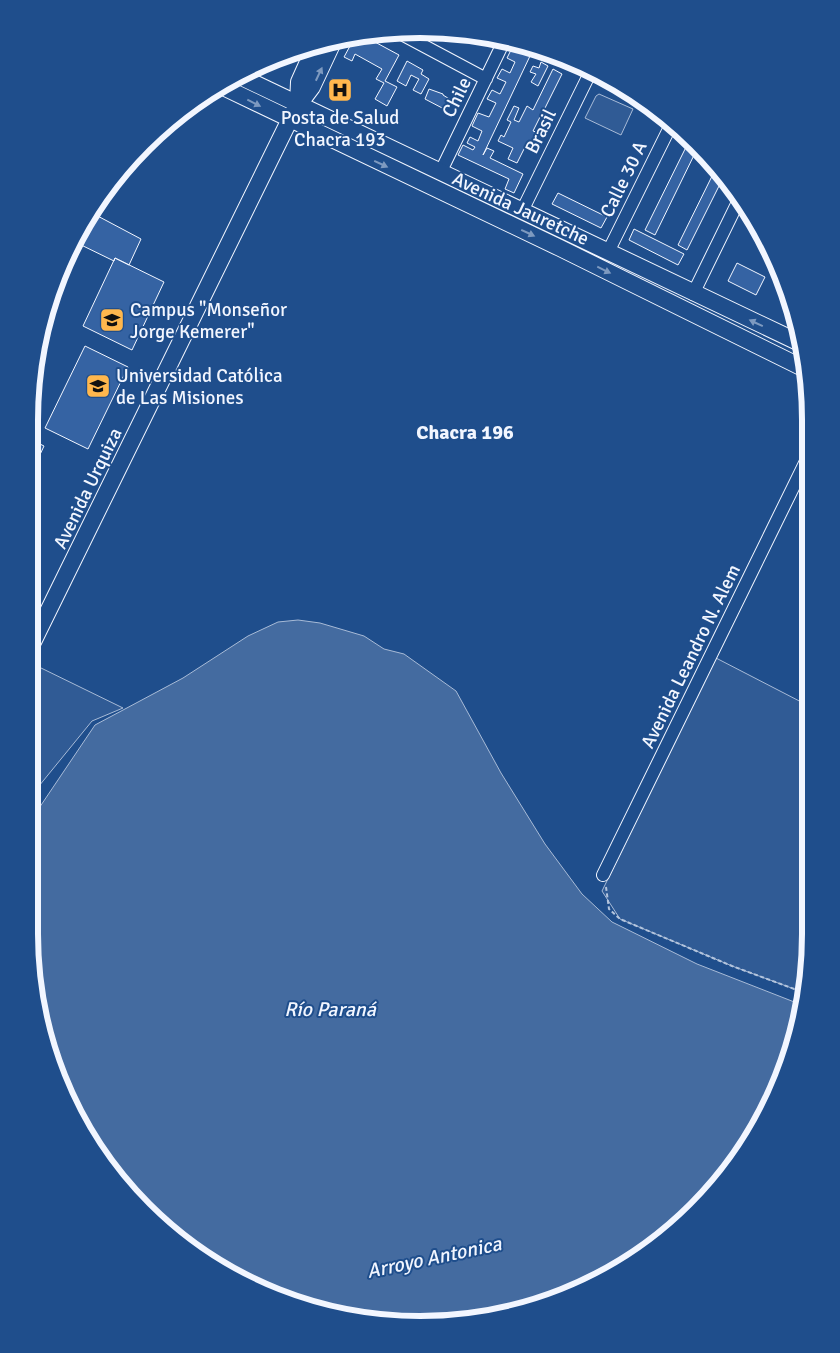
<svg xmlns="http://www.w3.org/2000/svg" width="840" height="1353" font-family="Signika,sans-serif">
<rect width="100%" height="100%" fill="#1f4e8c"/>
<!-- built -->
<path fill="#305b95" stroke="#a8bbd7" d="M599,94L633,109L621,135L585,118L596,96Z
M716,658L809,706L808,984L805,993L732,966L620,919L602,891Z
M39,667L123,708L92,721L30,797V684Z"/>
<!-- water -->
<path fill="#446ba0" stroke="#a8bbd7" d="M298,620L320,623L364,636L384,649L404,654L456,691L501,773L545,844L582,894L612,922L697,964L802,1005L782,1082L731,1171L638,1258L545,1304L420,1324L295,1304L182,1244L109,1171L49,1058L29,933V823L95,725L183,678L248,636L278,622Z"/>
<!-- building -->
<path fill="#3563a3" stroke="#f2f6ff" d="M360,34L399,55L385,81L397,87L387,106L375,99L384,83L376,79L382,69L355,54L352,61L344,57L356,35Z
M511,50L530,56L483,155L487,148L494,151L490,158L523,174L514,193L505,189L509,179L458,155L463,145L473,150L475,147L467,143L470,137L478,141L482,131L472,126L478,113L489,117L496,103L487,99L492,90L500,94L506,82L497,78L502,69L510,73L515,62L507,58Z
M407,61L423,70L421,74L429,79L421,94L413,90L419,79L411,75L406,86L397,81Z
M541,62L548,66L538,86L531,82L536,74L530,72L533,66L539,68Z
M553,69L562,74L543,112L551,115L550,120L540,117L533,131L539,133L537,138L541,140L540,145L528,141L517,163L508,159L513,148L498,141L501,135L504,137L511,122L507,120L514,106L519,108L514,120L519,122L527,106L533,110Z
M429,89L443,94V95L451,100L446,110L425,99Z
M690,139L698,147L655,235L645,230Z
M717,166L724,176L687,250L678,245Z
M558,193L607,217L601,228L552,204Z
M92,213L141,239L129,265L115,258L114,261L75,242Z
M634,229L684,254L678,265L629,240Z
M115,258L164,282L132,350L83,326Z
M737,263L765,277L756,295L728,281Z
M85,346L128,367L88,449L45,428Z
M32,440L44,446L31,474Z"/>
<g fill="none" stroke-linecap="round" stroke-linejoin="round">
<defs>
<path id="minor" d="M396,31L486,79
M552,54L631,93
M441,171L505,39
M522,211L592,69
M608,252L672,123
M693,294L740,198
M603,875L810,453"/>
<path id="major" d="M237,75L800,343
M219,85L560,248L805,369
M298,104L299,82L316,44
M30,648L294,111L312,87L334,40"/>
</defs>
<!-- minor casing -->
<use href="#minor" stroke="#f2f6ff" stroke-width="14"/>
<!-- major casing -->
<use href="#major" stroke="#f2f6ff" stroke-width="18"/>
<!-- path -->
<path stroke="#b3c4dc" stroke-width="2" stroke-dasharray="4 2.5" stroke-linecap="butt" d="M606,887L609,909L620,919L732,966L805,993"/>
<!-- minor -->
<use href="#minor" stroke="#1f4e8c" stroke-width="12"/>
<!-- major -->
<use href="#major" stroke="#1f4e8c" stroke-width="16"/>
</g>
<!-- one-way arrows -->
<defs><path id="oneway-solid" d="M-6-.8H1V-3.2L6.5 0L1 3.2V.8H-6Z" transform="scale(1.25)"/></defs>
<g fill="#7e9ac0">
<use href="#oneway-solid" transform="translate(319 74) rotate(-65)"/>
<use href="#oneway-solid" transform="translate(254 103) rotate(27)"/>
<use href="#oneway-solid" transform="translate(381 164) rotate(25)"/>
<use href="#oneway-solid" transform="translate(528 233) rotate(25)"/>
<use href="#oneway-solid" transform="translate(604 270) rotate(26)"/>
<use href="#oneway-solid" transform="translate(756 323) rotate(-155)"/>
</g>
<!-- icons -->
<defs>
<symbol id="hospital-square" viewBox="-11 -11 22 22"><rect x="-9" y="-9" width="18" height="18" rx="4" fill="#ffb74d" stroke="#1f4e8c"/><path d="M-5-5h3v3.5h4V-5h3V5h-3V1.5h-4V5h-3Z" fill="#111"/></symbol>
<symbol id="university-square" viewBox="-11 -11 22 22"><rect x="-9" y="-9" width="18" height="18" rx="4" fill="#ffb74d" stroke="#1f4e8c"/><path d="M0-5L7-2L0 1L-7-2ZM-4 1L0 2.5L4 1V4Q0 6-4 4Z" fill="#111"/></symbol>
</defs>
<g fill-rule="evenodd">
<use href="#hospital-square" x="326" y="76" width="28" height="28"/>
<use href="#university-square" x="98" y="306" width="28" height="28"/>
<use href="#university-square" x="84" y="372" width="28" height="28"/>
</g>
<g text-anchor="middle" stroke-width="4" stroke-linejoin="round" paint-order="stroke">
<!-- street labels -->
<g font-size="19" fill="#f2f6ff" stroke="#1f4e8c">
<text transform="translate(456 97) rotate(-64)" y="7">Chile</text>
<text transform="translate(540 131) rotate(-64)" y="7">Brasil</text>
<text transform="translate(623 179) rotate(-64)" y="7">Calle 30 A</text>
<text transform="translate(521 208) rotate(25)" y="7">Avenida Jauretche</text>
<text transform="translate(87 488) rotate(-64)" y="7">Avenida Urquiza</text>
<text transform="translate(690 656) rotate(-64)" y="7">Avenida Leandro N. Alem</text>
</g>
<!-- poi labels -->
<g font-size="19" fill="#f2f6ff" stroke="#1f4e8c" text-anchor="start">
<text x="340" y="124" text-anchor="middle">Posta de Salud<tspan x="340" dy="22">Chacra 193</tspan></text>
<text x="130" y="316">Campus "Monseñor<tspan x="130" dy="22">Jorge Kemerer"</tspan></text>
<text x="116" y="382">Universidad Católica<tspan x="116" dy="22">de Las Misiones</tspan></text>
</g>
<!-- neighbourhood labels -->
<g font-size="20" font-weight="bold" fill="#f2f6ff" stroke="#1f4e8c">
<text x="465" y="439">Chacra 196</text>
</g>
<!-- water labels -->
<g font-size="20" font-style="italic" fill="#f2f6ff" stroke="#1f4e8c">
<text x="330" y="1016">Río Paraná</text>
<text transform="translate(434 1257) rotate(-12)" y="7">Arroyo Antonica</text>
</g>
</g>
<!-- crop -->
<path d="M0 0H840V1353H0ZM420 38H420A382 382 0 0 1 802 420V934A382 382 0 0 1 420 1316H420A382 382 0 0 1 38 934V420A382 382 0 0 1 420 38Z" fill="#1f4e8c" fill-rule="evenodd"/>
<path fill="none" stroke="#f2f6ff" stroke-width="6" d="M420 38H420A382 382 0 0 1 802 420V934A382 382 0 0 1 420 1316H420A382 382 0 0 1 38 934V420A382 382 0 0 1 420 38Z"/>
</svg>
